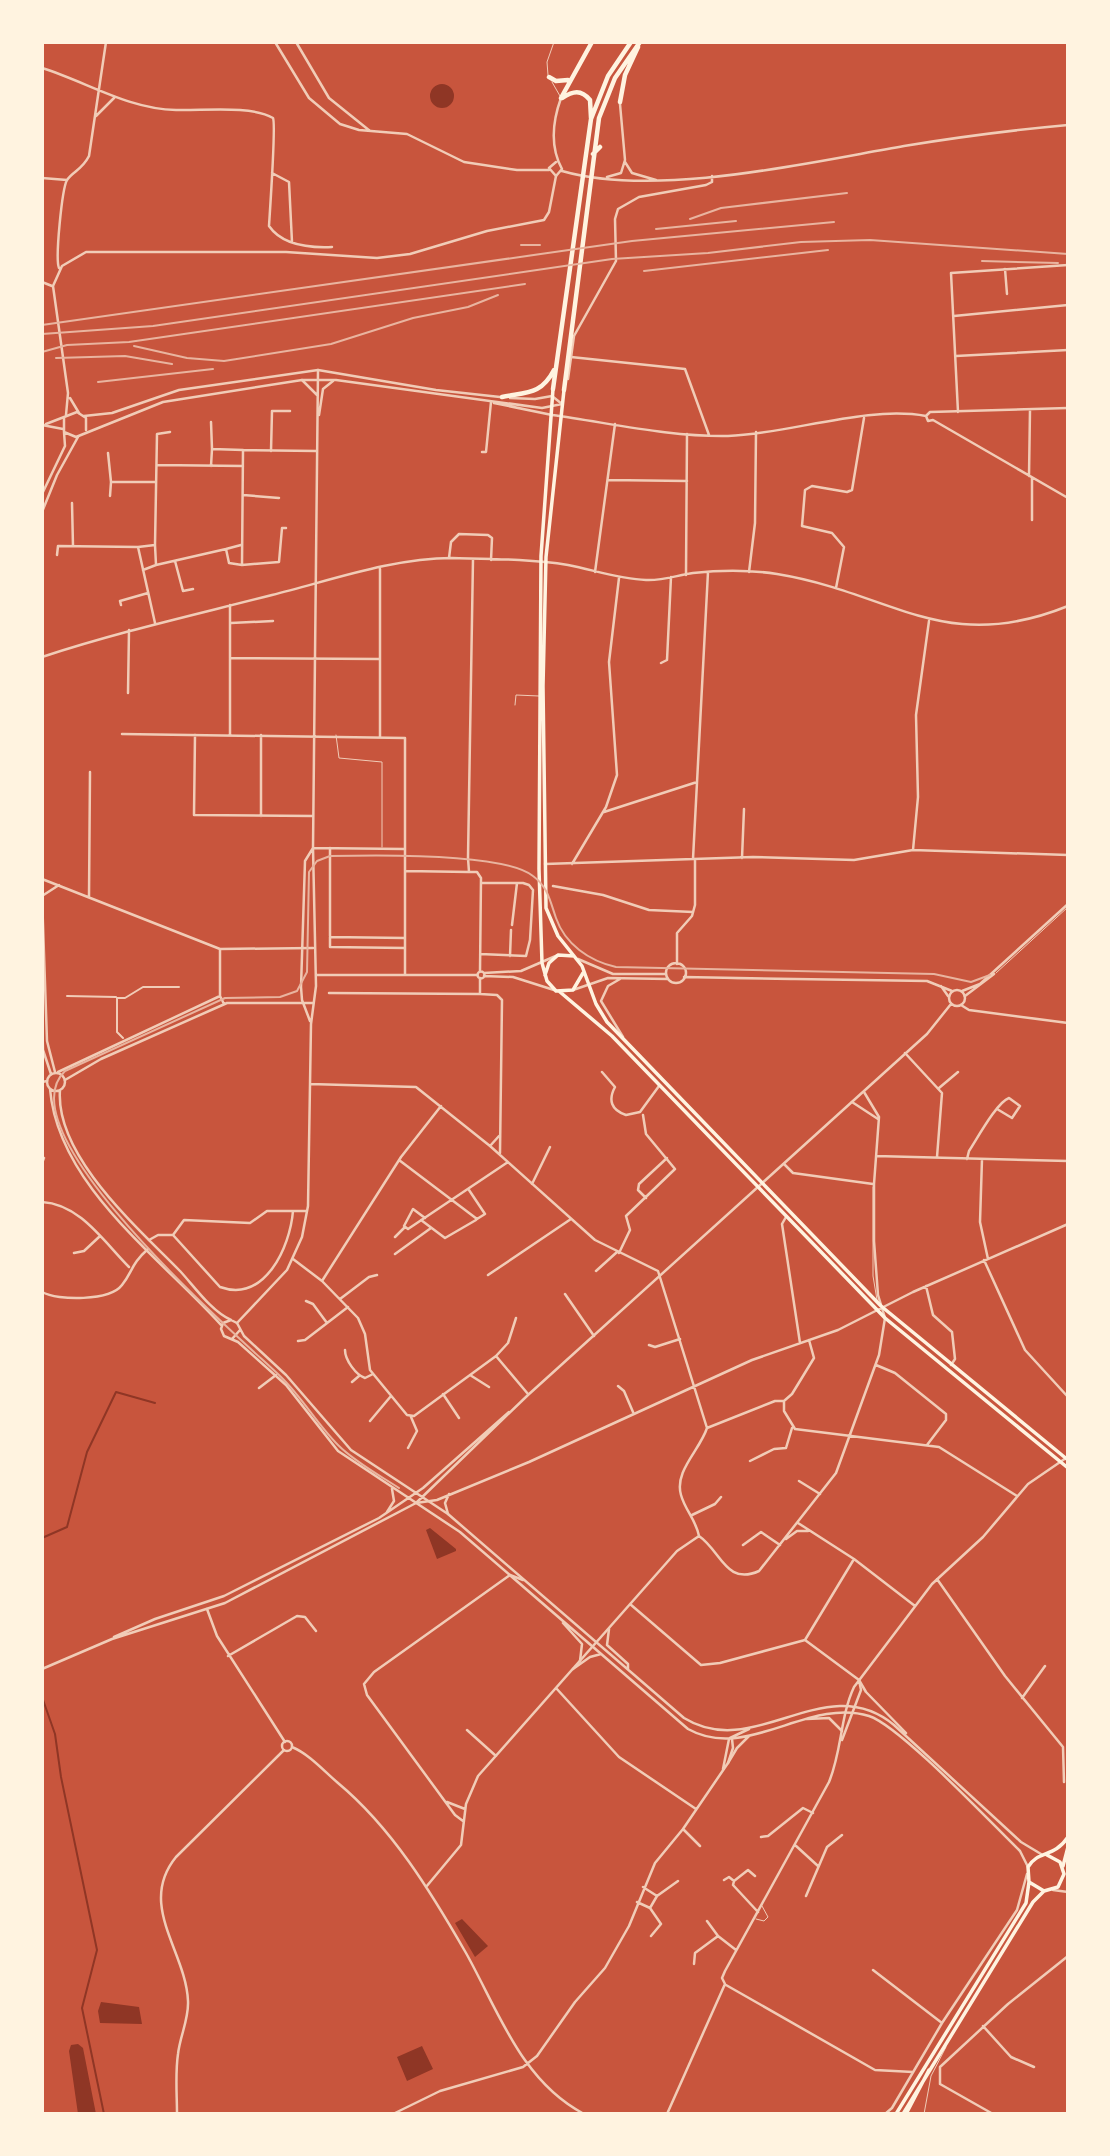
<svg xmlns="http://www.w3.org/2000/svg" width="1110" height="2156" font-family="'IBM Plex Sans',sans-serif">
<rect width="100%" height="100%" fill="#c8553d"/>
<!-- water -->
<path fill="#8f3625" d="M430 96a12 12 0 1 1 24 0a12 12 0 1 1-24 0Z
M430,1528L456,1549V1551L437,1559L426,1530Z
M462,1919L488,1946L475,1957L455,1923Z
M101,2002L139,2007L142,2024L100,2023L98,2011Z
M78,2044L83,2048L96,2114H78L69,2051L71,2045Z
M422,2046L433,2069L407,2081L397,2057Z"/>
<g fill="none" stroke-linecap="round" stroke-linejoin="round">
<!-- stream -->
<path stroke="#8f3625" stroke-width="2" d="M42,1538L67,1527L87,1452L116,1392L155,1403
M42,1697L55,1734L61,1777L97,1950L82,2008L104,2114"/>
<!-- service -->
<path stroke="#f1ccb7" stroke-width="1" d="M548,75L547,62L554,42
M552,82L560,96
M515,705L516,695L539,696
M336,735L339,758L382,762V847
M996,973L1068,907
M873,1187V1276L877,1300
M756,1919L764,1921L768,1917L762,1906
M924,2114L931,2076L946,2047"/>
<!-- pedestrian -->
<path stroke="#f1ccb7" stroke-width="2" d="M67,996L116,997
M123,1038L117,1032V998H125L143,987H179"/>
<!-- minor -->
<path stroke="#f1ccb7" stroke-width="2.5" d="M275,42L309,98L340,124L359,130L407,134L464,162L517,170H549
M296,42L329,98L370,131
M42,68C87,82 128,109 176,110C202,111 251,105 273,118C276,124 270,210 269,226C282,245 310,248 332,247
M96,116L114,98
M272,173L289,182L292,242
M42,178L67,180
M59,268C55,259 62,189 67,180C73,171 82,170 89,156L106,42
M1005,269L1007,294
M42,282L52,286
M954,316L1068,305
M956,356L1068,350
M571,357L685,369L709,435
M302,380L317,395
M70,398L79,413
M958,412L951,273L1068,265
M66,415L68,393L53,286L62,266L86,252H286L377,258L410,254L487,231L544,220L549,212L556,176
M319,415L323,389L333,381
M552,415C610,423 670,437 728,436C789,434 867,405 926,416L928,421L933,420L1068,498
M926,416L930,412L1068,408
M211,422L212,449
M271,451L272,411H290
M482,452H486L491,402
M108,453L111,482H156
M157,465L243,466
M211,466L212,449L243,450
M1029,476L1030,410
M608,480L687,481
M243,495L279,498
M110,496L111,482
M72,503L73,546
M1032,520V478
M286,528H282L279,562L242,565L243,450L317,451
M241,545L226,549L229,563L242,565
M57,555L58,546L138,547
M449,558L451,542L459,534L488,535L492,538L491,560
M473,559L468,858L469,872H477L481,878L480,971
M175,561L183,591L193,589
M156,565L226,549
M143,570L156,565L155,545
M595,572L615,424
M749,572L755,523L756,432
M686,575L687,434
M836,588L844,547L832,533L802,526L805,490L812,486L847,492L852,490L864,418
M121,605L120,601L148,593
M155,623L138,547L155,545L157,434L170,432
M231,623L273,621
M42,657C118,632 194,615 272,595C329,581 392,558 452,558C490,559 531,559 568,565C594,570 619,579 646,580C662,581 678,575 693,573C720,570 751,570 777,574C893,593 944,656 1068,606
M230,658L380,659
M661,663L667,660L671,577
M128,693L129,630
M122,734L405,738V975
M195,735L194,815L313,816
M230,735V605
M380,736V569
M604,812L697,782
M261,816V735
M313,848L404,849
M913,850L918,797L916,715L929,621
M742,858L744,809
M693,859L708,572
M545,864L753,857L854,860L913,850L1068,855
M572,864L606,807L617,775L609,662L619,578
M405,871L469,872
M42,879L220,949L313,948
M553,886L603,895L649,910L693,912
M42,896L59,885
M89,897L90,772
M512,925L517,883
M330,936V848
M405,948L330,947V937L405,938
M220,949V996L224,1004
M480,954L526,956L530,940L533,890L529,885L523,883H481
M510,956L511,930
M578,959L613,974H666
M666 973a10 10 0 1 1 20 0a10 10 0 1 1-20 0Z
M677,964V933L692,916L695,905V859
M477.5 975a3.5 3.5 0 1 1 7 0a3.5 3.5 0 1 1-7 0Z
M484,973L521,971L558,955
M316,975H477
M484,976L513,977L554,990
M684,977L791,979
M480,978V994L497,995L502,1000L500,1153
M727,978L927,981L952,991
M620,979L608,986L601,1001L623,1037
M941,986L948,996
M573,990L608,978L668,979
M962,991L980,984L1068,904
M329,993L480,994
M965,996L994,974
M961,1005L969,1010L1068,1023
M310,1021L302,1000L301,987L305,861L313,848
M905,1053L942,1093L937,1157
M58,1072L220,996
M602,1072L615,1087C608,1100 611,1110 626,1115L640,1112L659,1086
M65,1080L101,1059L227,1003H313
M42,1082L47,1081
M310,1084L416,1087L490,1146L595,1240L658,1271L707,1428C700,1450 674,1471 681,1495C685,1510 696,1520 699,1536
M939,1088L958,1072
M852,1102L878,1119
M490,1146L499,1136
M876,1156L1068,1161
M967,1159L969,1151C977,1139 997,1102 1009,1098L1020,1106L1012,1118L997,1109
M982,1159L980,1222L988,1259
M399,1160L477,1219L485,1214L469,1190
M42,1163L44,1158
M784,1164L793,1173L873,1184
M532,1184L550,1147
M646,1198L638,1190L639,1184L667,1158
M42,1202C80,1204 104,1242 129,1267
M786,1217L782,1224L800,1343
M425,1218L413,1209L404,1226L408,1229L508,1162
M421,1220L445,1238L476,1220
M173,1235L220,1287C265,1303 290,1247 293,1211
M395,1237L405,1227
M149,1240L158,1235H173L184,1220L250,1223L267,1211H307
M74,1253L84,1251L99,1237
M619,1253L630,1230L626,1216L675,1169L646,1134L643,1115
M395,1254L431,1228
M293,1259L322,1281L358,1318L365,1334L370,1370L407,1415L414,1416L496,1356L528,1394
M984,1260L1025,1350L1068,1397
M596,1271L617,1252
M488,1275L571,1219
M322,1281L401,1157L441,1106
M926,1286L933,1315L952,1332L955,1359L951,1365
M42,1292C58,1301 110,1301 122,1285C133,1271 131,1264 148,1249
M565,1294L594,1336
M340,1299L369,1277L377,1275
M306,1301L313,1304L327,1323
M237,1323L287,1270L302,1237L308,1206L311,1024L316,986L313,848L318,370
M298,1341L305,1340L348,1307
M649,1345L655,1347L680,1339
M345,1350C345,1360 356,1375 365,1378L373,1374
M496,1356L508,1343L516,1318
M876,1365L895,1373L946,1414V1420L927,1445
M470,1375L489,1387
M352,1382L359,1376
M618,1386L624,1391L633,1412
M259,1388L276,1375
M443,1394L459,1418
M784,1401V1411L795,1429L939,1447L1017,1496
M370,1421L391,1396
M707,1428L775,1401H784L792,1394L814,1358L809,1340
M408,1448L417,1431L411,1417
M750,1461L774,1449L786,1448L792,1428
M799,1481L820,1494
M416,1503L437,1500L529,1462L752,1360L838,1330L913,1292L1068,1224
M448,1514L445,1503L449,1494
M692,1515L715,1504L721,1497
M798,1523L854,1559L915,1606
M699,1536C721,1551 726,1586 759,1571L836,1473L879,1355L885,1318L878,1295L874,1241V1184L879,1117L864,1092
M786,1539L797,1531H808
M743,1545L761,1532L780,1545
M510,1575L523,1580
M937,1579L1005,1676L1063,1747L1064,1782
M630,1604L701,1665L720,1663L805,1640L859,1680
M207,1609L217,1636L285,1742
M805,1640L854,1559
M228,1656L297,1616L305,1617L316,1631
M556,1688L619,1757L696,1809
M1022,1698L1045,1666
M467,1730L496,1756
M842,1740L861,1690L859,1680
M282 1746a5 5 0 1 1 10 0a5 5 0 1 1-10 0Z
M292,1747C309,1754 324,1771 338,1783C392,1828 431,1892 466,1953C498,2010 521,2081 584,2114
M723,1769L729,1739
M447,1802L465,1809
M463,1821L455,1815L367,1695L364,1684L374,1672L510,1575
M683,1829L700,1846
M761,1837L768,1836L803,1808L813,1813
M795,1845L818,1866
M724,1880L729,1877L734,1881L748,1870L755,1876
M734,1881L733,1885L758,1912
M426,1887L461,1845L466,1804L478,1776L677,1551L699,1536
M643,1887L657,1896L650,1908
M657,1896L678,1881
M806,1896L827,1847L842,1835
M637,1902L650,1908L661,1924L651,1936
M707,1921L718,1936L736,1950
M694,1964L695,1953L718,1936
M873,1970L942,2023
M726,1985L875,2070L913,2072
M983,2026L1011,2057L1034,2067
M177,2114C177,2094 175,2074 178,2054C180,2036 189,2019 188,2001C186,1951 137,1905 176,1857L284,1750
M393,2114L440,2091L523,2067L537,2056L575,2002L605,1968L629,1926L655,1863L683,1829L728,1763L733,1748L732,1739
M667,2114L725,1984L722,1978L725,1971L829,1782C842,1751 840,1717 854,1687L932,1584L983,1537L1028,1484L1066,1458
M885,2114L892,2108L942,2023L1017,1910L1027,1874
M993,2114L940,2084V2067L1008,2004L1068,1956"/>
<!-- tertiary -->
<path stroke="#f1ccb7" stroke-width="2.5" d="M556,162L549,168L556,176L562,169C550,147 552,123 561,98
M625,162L632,173L656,180
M562,171C656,198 806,163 904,146C959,137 1013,130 1068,125
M607,177L621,173L625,160L620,104
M568,379L574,336L616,261L615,219L618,209L639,197L706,185L712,182V176
M494,403L552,415
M84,416L112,413L179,390L318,370L436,390L500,397
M64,418V432L76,437L163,402L302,380H336L542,408L562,404L552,396L535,399L510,398
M46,424L77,412L86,418V430
M42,425L63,429
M42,494L65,446L64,432
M42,512L57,475L78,437
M42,896L47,1041L55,1072
M949 998a8 8 0 1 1 16 0a8 8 0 1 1-16 0Z
M42,1013L43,1050L51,1074
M47 1082a9 9 0 1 1 18 0a9 9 0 1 1-18 0Z
M50,1089C58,1186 161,1258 221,1325
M60,1090C55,1156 138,1228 180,1271C194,1286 211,1311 231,1320
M232,1339L240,1330
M387,1512L394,1501L392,1489
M563,1623L582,1644L580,1661
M609,1629L607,1645L628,1664V1669
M114,1637L155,1619L224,1596L379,1518L423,1488L509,1412
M42,1669L112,1639L225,1603L416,1503L528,1395L927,1034L951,1004
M573,1669L590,1657L601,1654
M859,1680L866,1692L906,1733
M807,1719L829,1718L842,1731
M730,1738L749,1729
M728,1763L737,1748L749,1736
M1028,1867L1020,1851C992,1824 900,1726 869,1716C808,1697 747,1762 688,1729L460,1532L338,1451L286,1385L238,1342L224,1336L221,1329L223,1323L231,1320L237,1323L244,1336L286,1375L351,1450L448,1514L684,1718C755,1762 825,1668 894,1725L1021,1842L1041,1854
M1053,1890L1068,1892"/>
<!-- primary -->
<path stroke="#fff3e0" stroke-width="3.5" d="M553,389L541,556L539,869L542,963L547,981L556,991L573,990L583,973
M564,390L546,557L543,686L546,908L558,936L582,966L596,1004L607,1022L881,1306L1068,1460
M545,975L549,963L558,955L574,956
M560,992L612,1036L885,1318L1068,1468
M1047,1855L1060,1862L1064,1874L1058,1887L1044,1891L1029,1882L1028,1867C1038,1850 1054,1858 1068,1837
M1063,1866L1068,1847
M896,2114L1026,1903L1029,1882
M903,2114L1033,1902L1044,1891
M906,2114L929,2070"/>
<!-- trunk -->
<path stroke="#fff3e0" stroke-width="4.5" d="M549,77L556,81L568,80
M561,98L592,42
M562,98C573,91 581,89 590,100L591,118
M620,102L625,75L638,47
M593,154L600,147
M553,389L591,119L608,76L631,42
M564,390L599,118L615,78L640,42
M502,397C527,392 541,395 554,370"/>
<!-- tram -->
<path stroke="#e9b49f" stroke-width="2" d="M399,1488C379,1475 355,1462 338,1445C317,1424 302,1397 280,1376C238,1336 1,1132 65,1071L225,998L280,997L297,991L307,972L309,872L317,861L330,856C373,855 502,852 533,876C548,887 550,901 556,918C565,944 589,961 616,967L934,974L971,982L990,975"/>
<!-- rail -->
<path stroke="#e9b49f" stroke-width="2" d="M690,219L721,208L847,193
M656,229L736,221
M521,245H540
M982,261L1058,263
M644,271L828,250
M42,325L632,241L834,222
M42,334L153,326L612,259L708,253L801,242L870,240L1068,254
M134,346L187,358L224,361L331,344L413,318L468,307L498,295
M42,352L67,345L129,342L525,284
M56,358L125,356L172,364
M98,382L213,369"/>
</g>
<!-- border -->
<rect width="1110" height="2156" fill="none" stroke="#fff3e0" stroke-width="88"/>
</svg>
